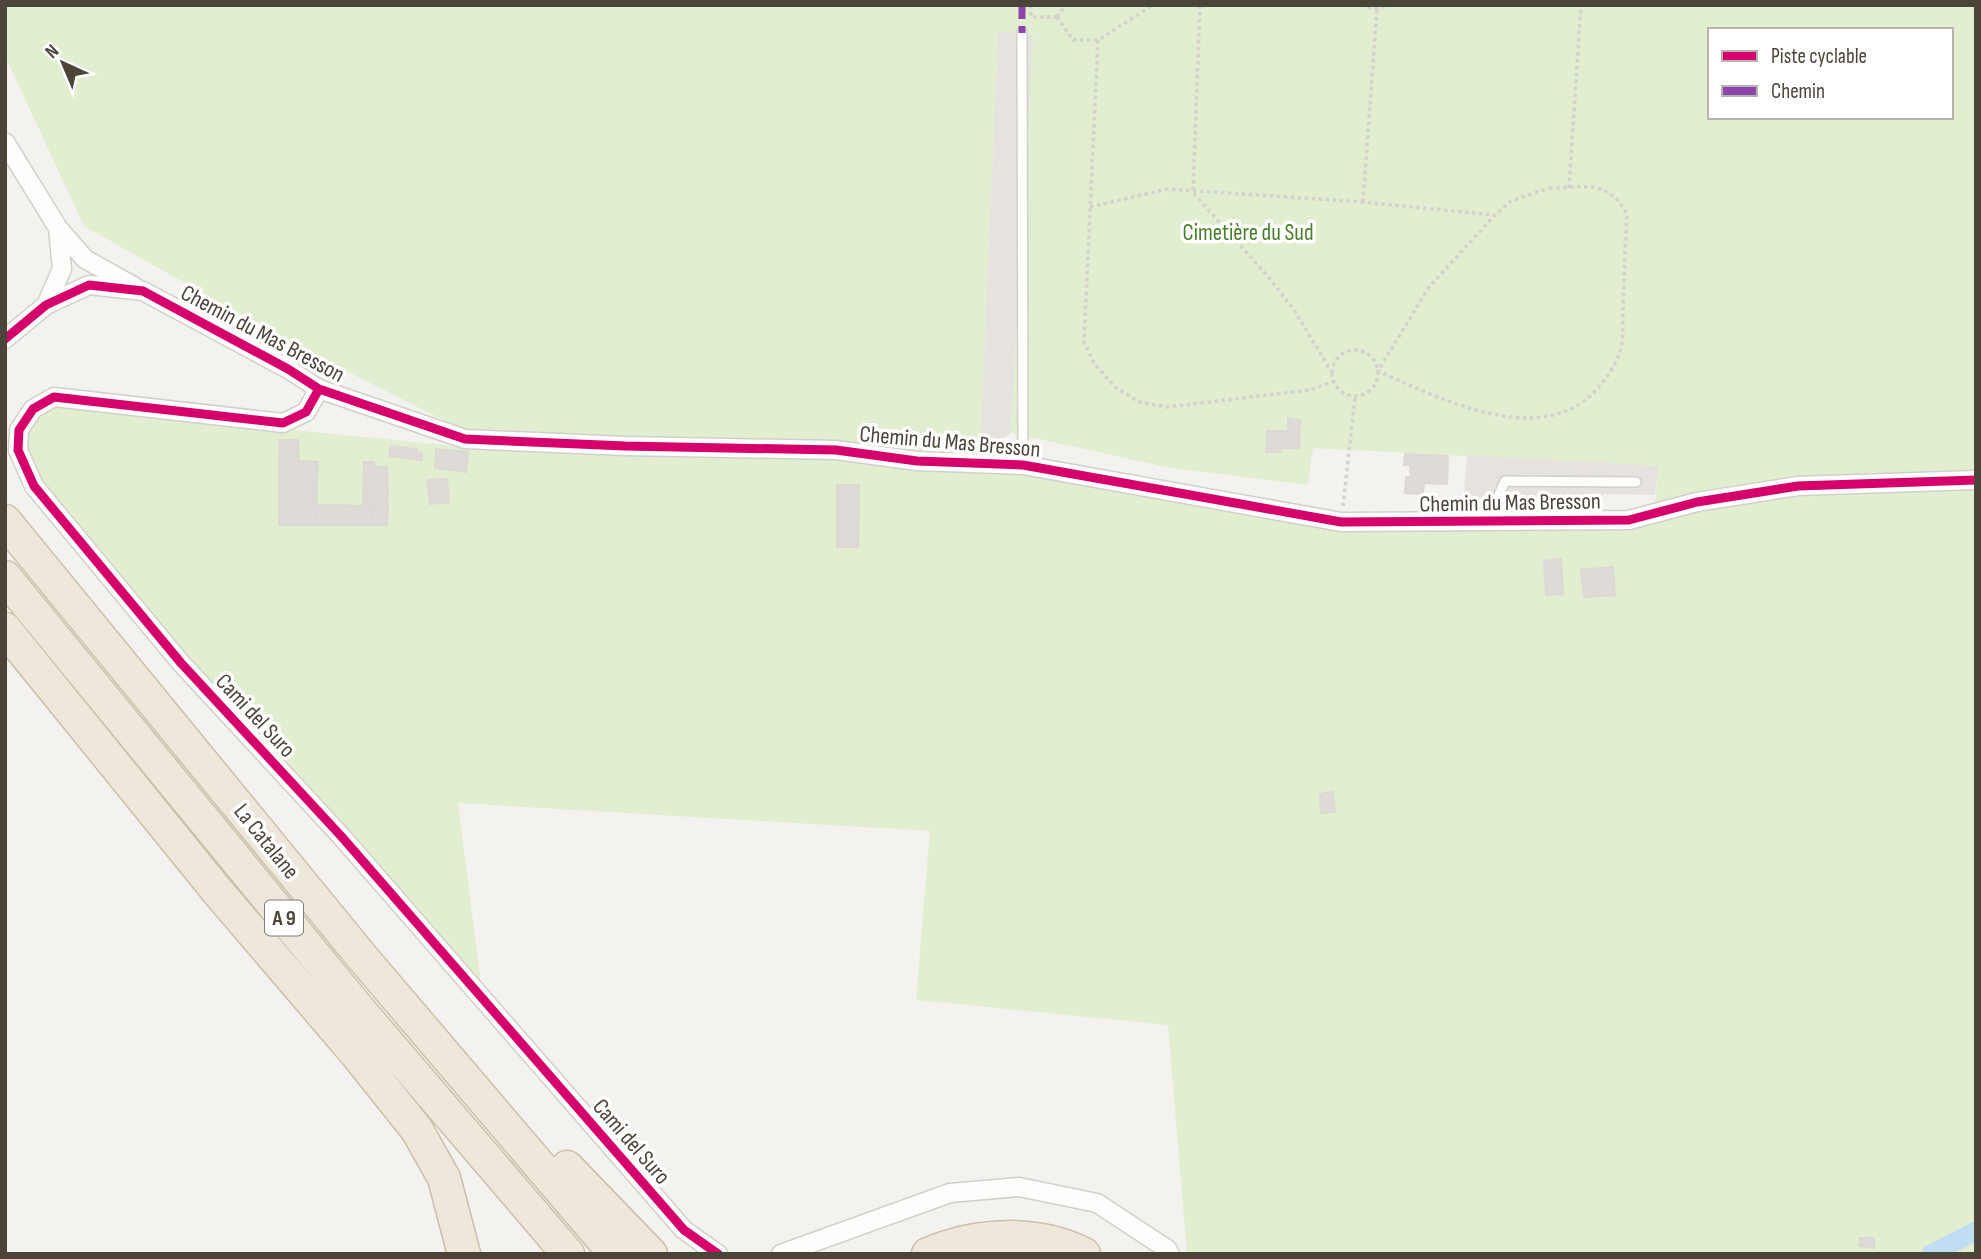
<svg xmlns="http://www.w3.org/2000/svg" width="1981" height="1259" font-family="'Sofia Sans Condensed',sans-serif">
<rect width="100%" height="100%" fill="#f4f2ee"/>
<!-- green -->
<path fill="#e1eecf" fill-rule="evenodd" d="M5,5H1976V472L1797,478L1655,504L1659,466L1313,448L1308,485L1171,468L1011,433L1033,36L998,31L980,451L917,452L465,431L289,342L84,226L5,56ZM1710,30H1951V117H1710Z
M56,406L464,447L836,458L916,469L1023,473L1340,531L1630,528L1698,510L1799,494L1976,488V1254H1187L1168,1025L916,1000L930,831L458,803L481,984L188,658L41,482C25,446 15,429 56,406Z"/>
<!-- parking -->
<path fill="#e6e3df" d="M998,31L1033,35L1011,433L980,451Z
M1467,455L1659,466L1655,495L1604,494L1599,504H1570L1566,521L1462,522Z"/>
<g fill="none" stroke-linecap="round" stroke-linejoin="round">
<!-- canal -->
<path stroke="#c0ddf1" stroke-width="19" d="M1931,1254L1976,1231"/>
</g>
<!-- building -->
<path fill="#dedbd6" stroke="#dcd9d4" stroke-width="2" d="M1288,418L1300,420L1299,448H1281L1280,452H1266L1267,431H1288Z
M280,440H298L299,461L279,462Z
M390,446L417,449L418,452L422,453V460L390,456Z
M436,449L468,452L466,472L435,468Z
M1405,454L1448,456L1447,484L1424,483L1423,494L1405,493L1406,477H1411L1410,465H1404Z
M299,461L298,481L317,482V495L279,494V462Z
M299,461L318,462L317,482L298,481Z
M364,462H374V467H387L388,496L373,495V506L363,505Z
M447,479L449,502L430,504L427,480Z
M837,485H859L858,547H837Z
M279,494L317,495L316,525H279Z
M373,495L388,496L387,505L373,506Z
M317,505L373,506L372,525H316Z
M388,505L387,525H372L373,506Z
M1561,559L1563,594L1546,595L1544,561Z
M1613,567L1615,595L1584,597L1581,570Z
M1333,792L1335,812L1321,813L1320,794Z
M1860,1238H1874V1248L1859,1246Z"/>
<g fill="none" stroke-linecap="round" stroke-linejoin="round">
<defs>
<path id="lane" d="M1022,33L1023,465
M1488,520L1505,481L1636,482"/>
<path id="street" d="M5,142L58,228L85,259L135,287
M46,305L62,269L58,228
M5,339L46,305L89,285L143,291L288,369L319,389L465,439L625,446L836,450L917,461L1023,465L1341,522L1629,520L1697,502L1798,486L1976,480
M319,389L306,412L283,423L54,397L33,409L19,430L18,450L34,486L181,663L341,836L684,1230L718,1254
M781,1254L950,1193L1019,1187L1097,1203L1167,1249L1170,1254"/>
<path id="highway" d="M5,521L362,957L615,1254
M5,577L357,1007L568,1254
M5,629L218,892L358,1056L417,1130L444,1178L464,1254
M567,1167L651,1254
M928,1254C976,1233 1037,1230 1084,1254"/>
</defs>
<!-- lane casing -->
<use href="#lane" stroke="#d2d0cb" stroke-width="12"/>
<!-- street casing -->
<use href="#street" stroke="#d2d0cb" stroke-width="21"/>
<!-- highway casing -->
<use href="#highway" stroke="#ccbfa9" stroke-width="35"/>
<!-- path -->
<path stroke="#d3d2cc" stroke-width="3.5" stroke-dasharray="3.5 3.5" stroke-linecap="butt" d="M1031,5V17H1057
M1200,5L1193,193L1266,274L1294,310L1331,371
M1361,5L1377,9L1388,5
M1057,17L1073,40H1098L1153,5
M1057,17L1065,5
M1098,40L1084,342L1094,363L1115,387L1139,402L1167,407L1309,390L1333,382
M1549,188C1585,188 1607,178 1627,214C1625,246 1624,278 1623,311C1622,322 1624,336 1621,348C1617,363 1607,378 1597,389C1542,451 1439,398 1378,371L1429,287L1495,215L1511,201Z
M1569,188L1581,5
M1363,202L1377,9
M1090,207L1167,189L1363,202L1494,215
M1332 373a23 23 0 1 1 46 0a23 23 0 1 1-46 0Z
M1343,506L1355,397"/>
<!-- lane -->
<use href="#lane" stroke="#fdfdfc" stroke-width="9"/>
<!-- street -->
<use href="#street" stroke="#fdfdfc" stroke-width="18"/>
<!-- highway -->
<use href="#highway" stroke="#ede8db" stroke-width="32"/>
<!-- quiet -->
<path stroke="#8e44ad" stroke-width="7" stroke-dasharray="14 7" stroke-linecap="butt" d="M1022,5V33"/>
<defs>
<path id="cycleway" d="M5,339L46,305L89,285L143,291L288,369L319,389L465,439L625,446L836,450L917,461L1023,465L1341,522L1629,520L1697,502L1798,486L1976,480
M319,389L306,412L283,423L54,397L33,409L19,430L18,450L34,486L181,663L341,836L684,1230L718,1254"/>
</defs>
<!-- cycleway casing -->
<use href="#cycleway" stroke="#fff" stroke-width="13"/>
<!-- cycleway -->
<use href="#cycleway" stroke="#d6006c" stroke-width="9"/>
</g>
<g text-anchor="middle" stroke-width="7" stroke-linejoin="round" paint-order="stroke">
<!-- shield labels -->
<rect fill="#fff" stroke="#817c74" stroke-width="2" x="265" y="900.5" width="38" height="35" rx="5"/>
<g font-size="21" font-weight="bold" fill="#4b4439">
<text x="284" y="925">A 9</text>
</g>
<!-- park labels -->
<g font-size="23" fill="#4a7f2a" stroke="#fff">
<text x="1248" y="240">Cimetière du Sud</text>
</g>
<!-- street labels -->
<g font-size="23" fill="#4b4439" stroke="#fff">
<text transform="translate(263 333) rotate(28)" y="8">Chemin du Mas Bresson</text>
<text transform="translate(950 441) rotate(5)" y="8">Chemin du Mas Bresson</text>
<text transform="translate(1510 502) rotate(-1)" y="8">Chemin du Mas Bresson</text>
<text transform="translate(256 715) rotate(47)" y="8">Cami del Suro</text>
<text transform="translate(267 841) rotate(51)" y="8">La Catalane</text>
<text transform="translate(632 1141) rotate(49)" y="8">Cami del Suro</text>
</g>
</g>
<!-- border -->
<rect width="1981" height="1259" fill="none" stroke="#4b4439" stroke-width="14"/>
<!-- legend -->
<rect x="1708" y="28" width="245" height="91" fill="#ffffff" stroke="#b7b4b0" stroke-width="2"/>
<rect x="1722" y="51" width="35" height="10" fill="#d6006c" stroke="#b7b4b0" stroke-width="2"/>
<text x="1771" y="63" font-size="21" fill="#4b4439">Piste cyclable</text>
<rect x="1722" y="86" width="35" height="10" fill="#8e44ad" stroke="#b7b4b0" stroke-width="2"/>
<text x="1771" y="98" font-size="21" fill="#4b4439">Chemin</text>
<!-- north arrow -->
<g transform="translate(63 63) rotate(316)" stroke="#ffffff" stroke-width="5" paint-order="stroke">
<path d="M0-5L12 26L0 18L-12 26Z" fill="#4b4439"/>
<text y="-10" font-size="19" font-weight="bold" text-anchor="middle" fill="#4b4439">N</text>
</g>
</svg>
